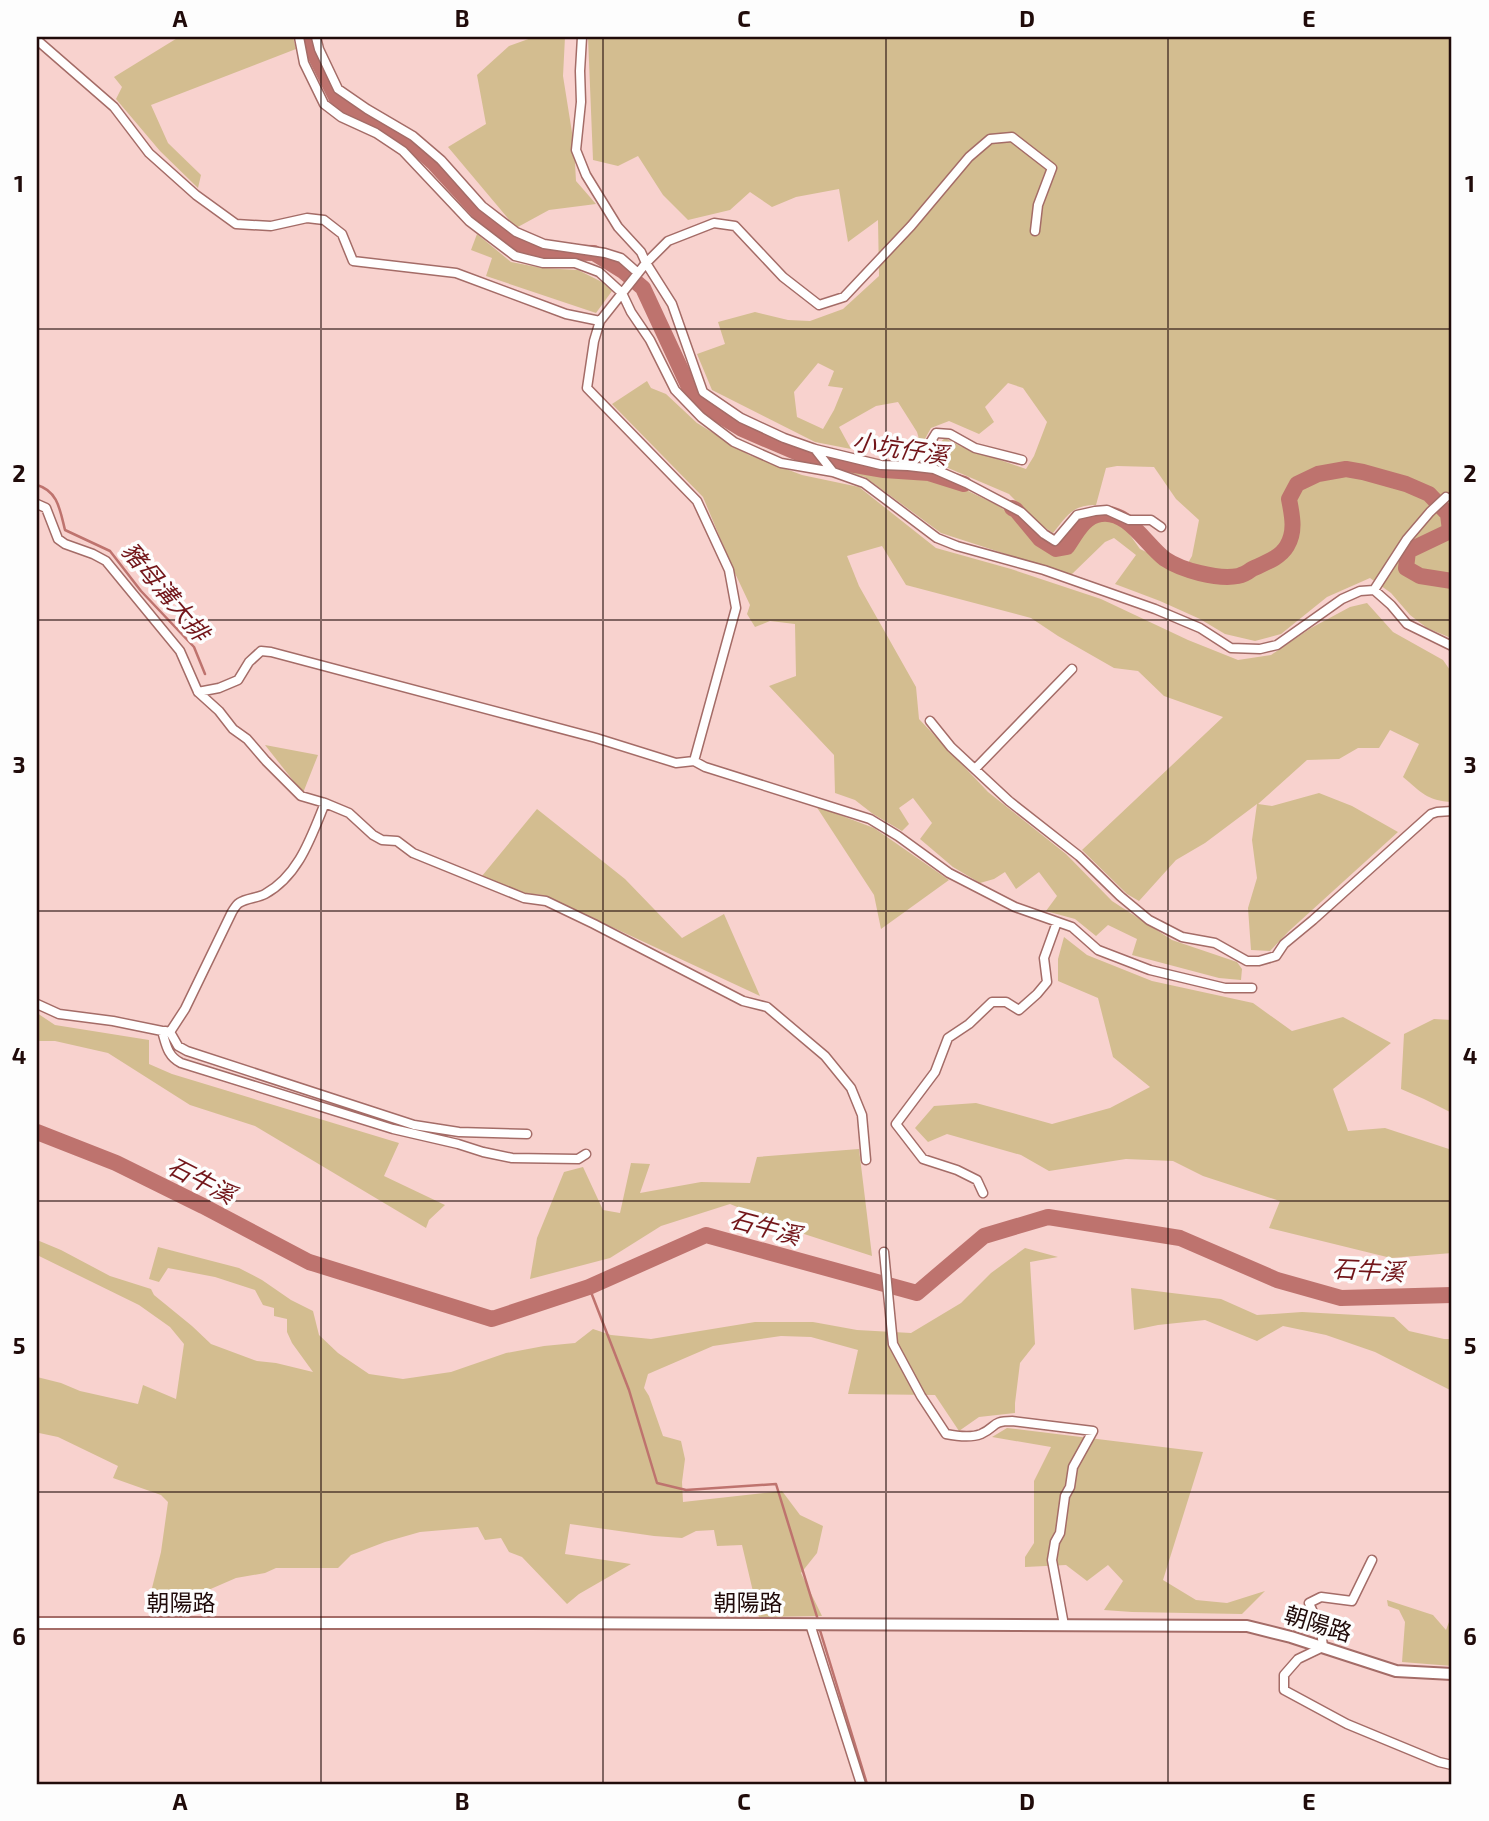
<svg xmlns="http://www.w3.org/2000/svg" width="1489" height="1821" font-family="'Exo 2','Noto Sans TC',sans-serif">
<rect width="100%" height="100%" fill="#f8d2ce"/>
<!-- green -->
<path fill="#d3bd90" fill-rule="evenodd" d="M179,37H293L296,49L151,105L168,143L201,175L198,188L160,151L116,99L122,87L114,77Z
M534,37H565L563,76L574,145L576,181L596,204L549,210L516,228L448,147L486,124L477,75L509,46Z
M588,37H1452L1451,638L1427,628L1410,615L1391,593L1370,578L1327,597L1281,634L1255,641L1225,634L1200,619L1160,601L1115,584L1136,555L1114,538L1105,542L1071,575L941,533L865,477L837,469L838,462L887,470L935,475L995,504L1016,517L1039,535L1050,549H1059L1085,520L1095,517L1107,519L1125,528L1140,549L1184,570L1192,556L1199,520L1176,499L1154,467L1117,466L1106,468L1096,505C1072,505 1067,516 1053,533L1038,523L1009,494L927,459L935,447L945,438L960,446L1026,469L1034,456L1047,422L1023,388L1008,383L985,407L994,422L979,434L949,421L931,428L921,446L917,432L898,402L876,406L839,427L851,449L815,442L712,390L697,354L725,344L718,322L755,312L788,320L810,321L843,309L879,276L878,220L848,242L839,189L796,197L772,207L750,192L730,210L688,220L663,195L638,156L618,166L593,160ZM818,363L834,371L828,386L843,388L834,410L823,429L797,417L794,392Z
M477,234L511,262L542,268L578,270L602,282L612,291L596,313L486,276L492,258L471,250Z
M647,381L651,388L666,394L697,423L749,455L802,475L859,487L936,548L1011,569L1101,599L1188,640L1238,660L1271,655L1311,628L1350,607L1367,603L1393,632L1443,660L1452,673V802C1427,801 1421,792 1403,777L1419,744L1390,730L1379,748H1358L1339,759L1307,760L1258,804L1272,806L1319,793L1352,806L1398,832L1289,931L1270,951L1251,950L1248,908L1257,878L1252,840L1257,804L1205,843L1176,860L1139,901L1127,894L1082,850L1223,717L1164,696L1138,671L1114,668L1058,636L1031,618L906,585L882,546L847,556L859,586L916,687L919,719L988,792L1066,854L1112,901L1172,940L1237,962L1242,969L1241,980L1219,978L1132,955L1137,939L1108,925L1096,936L1075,919L1046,911L1057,896L1039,872L1016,889L1005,872L994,879L980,883L953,867L920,839L932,823L913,798L899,808L909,824L902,831L873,814L855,800L835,793L834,755L769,686L796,676L795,624L770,621L755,627L747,614L750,605L733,569L703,497L612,404Z
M265,745L318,755L303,793Z
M816,806L874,828L949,880L881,929L874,895Z
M537,809L625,879L682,938L724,914L760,996L543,895L522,893L482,876Z
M1064,937L1087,955L1152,981L1253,1003L1292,1031L1343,1017L1391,1043L1333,1089L1348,1131L1385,1128L1452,1150V1253L1391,1258L1269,1228L1280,1201L1203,1176L1173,1161L1126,1159L1049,1171L1021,1155L947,1134L928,1142L915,1128L934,1106L976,1103L1052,1124L1110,1108L1150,1087L1113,1057L1098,998L1058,981V959Z
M37,1013L55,1025L149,1040V1064L172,1074L399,1143L384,1176L445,1205L429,1220L426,1228L255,1126L190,1105L108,1053L55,1041H37Z
M1434,1019L1452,1020V1113L1424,1099L1401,1089L1404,1034Z
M859,1149L872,1256L801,1233L730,1204L661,1226L610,1258L530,1279L537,1238L564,1172L583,1167L603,1210L620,1213L631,1163L650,1164L640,1193L701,1182L750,1183L757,1157Z
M37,1240L61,1250L110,1276L151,1289L154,1295L192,1326L211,1344L257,1361L276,1363L313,1372L292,1343L287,1332V1319L274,1316V1308L263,1305L255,1290L215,1277L168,1268L159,1282L149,1279L158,1247L239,1268L262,1280L291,1300L313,1311L319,1335L338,1353L369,1374L403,1379L451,1372L506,1353L544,1346L575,1343L593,1329L611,1335L651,1339L755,1322H813L857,1330L911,1333L961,1303L991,1273L1025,1248L1058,1257L1030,1262L1035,1344L1020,1363L1015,1403V1413L979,1417L959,1431L935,1395L848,1394L858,1350L811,1337L781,1336L713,1346L648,1374L644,1388L649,1396L663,1436L681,1441L685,1459L682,1482L683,1502L782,1491L800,1515L823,1526L817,1553L801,1573L822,1616L759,1617L742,1545L717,1546L714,1530L696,1531L682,1538L654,1536L570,1524L565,1554L631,1564L579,1594L567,1604L522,1557L509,1552L501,1538L485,1540L478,1527L420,1532L385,1542L351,1555L338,1568H276L265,1573L236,1578L206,1591L202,1601L150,1596L161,1552L168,1502L161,1495L113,1478L118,1466L58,1437L39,1433L37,1436V1377L61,1383L80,1391L138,1404L143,1385L176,1399L184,1344L170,1327L139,1305L37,1255Z
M1131,1288L1221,1299L1257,1315L1302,1312L1394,1317L1409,1331L1444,1339H1452V1391L1375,1352L1326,1335L1283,1326L1257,1341L1205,1320L1158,1325L1134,1330Z
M1007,1428L1203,1452L1163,1580L1196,1600L1227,1603L1265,1591L1242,1614L1132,1612L1104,1610L1123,1581L1108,1565L1087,1581L1066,1565L1025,1567V1557L1034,1543V1481L1051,1447L992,1437Z
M1387,1600L1433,1615L1446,1630L1452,1614V1666L1402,1662L1405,1622L1399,1610L1388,1606Z"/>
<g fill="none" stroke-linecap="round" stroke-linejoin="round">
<!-- stream -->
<path stroke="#be736e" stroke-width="2.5" d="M37,485C58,491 60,510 65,530L110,551L141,591L194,647L205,674
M589,1287L629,1390L657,1483L686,1490L776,1484L818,1620
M819,1627L867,1784"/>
<!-- river -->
<path stroke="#be736e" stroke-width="16" d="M311,37L315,55L336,97L354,112L405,137L434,163L498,233L526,247L553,252L594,253L623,271L643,288L690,389L708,408L742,429L798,453L820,459L884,470L929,473L964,484
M1012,508L1016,510L1040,539L1056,549L1067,547C1076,534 1084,516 1101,514C1128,510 1146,545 1165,559C1181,570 1218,580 1238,576C1243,575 1248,572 1252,569C1265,563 1280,558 1287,546C1296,531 1292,515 1289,499L1297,484L1318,474L1346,469L1363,472L1406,484L1429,494L1448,514L1450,531L1408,551L1406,568L1420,576L1452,581
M37,1132L116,1163L203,1206L309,1262L492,1319L589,1287L706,1235L917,1293L984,1236L1048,1217L1180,1238L1277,1280L1341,1298L1452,1295"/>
<defs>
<path id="street" d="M299,37L304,63L324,104L341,117L376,133L403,151L469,221L515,256L543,263H575L599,272L622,293L631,312L650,340L675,390L701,417L734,442L781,463L833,472L864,483L937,538L957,546L1044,570L1155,609L1200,628L1231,648L1260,649L1277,645L1342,599L1360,591L1374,590L1391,605L1407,624L1452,646
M316,37L319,49L338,89L367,109L413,136L441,160L482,206L516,232L544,244L605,253L621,258L638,273
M582,37L580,71L581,102L576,150L586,175L618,227L641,252L646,263L672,304L703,392L741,418L784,438L815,449L881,465L908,466L925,451L936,433L950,434L975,448L1022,460
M37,40L114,107L149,153L196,195L236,224L271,226L307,218L324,220L342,234L353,261L456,273L566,314L600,321
M815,449L833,472
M908,466L934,469L966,483L1021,512L1044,534L1055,541L1077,515L1095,511L1107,510L1129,520H1151L1161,527
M37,504L46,508L58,539L65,544L93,554L106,561L180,651L198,692L219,688L238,680L249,662L261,651L271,652L596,738L676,763L694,761L705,767L870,819L898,836L949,873L1015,907L1072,927L1098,950L1150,970L1225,988H1252
M1374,590L1407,539L1430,512L1446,497
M198,692L219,711L233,729L247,739L266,761L301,796L325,803L349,813L373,835L382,840L397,841L413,853L524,898L546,901L594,924L743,1001L767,1007L825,1056L851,1088L862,1115L866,1160
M930,721L951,747L1009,801L1079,856L1120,896L1149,920L1182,937L1215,943L1247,961H1259L1276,956L1284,944L1313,920L1431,814L1437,812L1452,811
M694,761L736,608L729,570L697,501L587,388L594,341L600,321L646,263L668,241L714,223L735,226L783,277L819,305L844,297L911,226L969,157L990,139L1012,137L1052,168L1038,205L1035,231
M975,769L1072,669
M37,1004L59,1014L113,1021L162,1031C166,1044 167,1056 181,1063L393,1129L458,1144L483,1152L512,1158L578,1159L586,1154
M165,1031L170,1032L185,1009L232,912C234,909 236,905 239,903C246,898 258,898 265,894C299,875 311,837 325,803
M170,1032L178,1046L187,1051L414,1125L459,1132L527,1134
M983,1193L977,1180L957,1170L923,1159L896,1124L935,1072L948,1038L969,1024L992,1002H1006L1019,1010L1037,994L1047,982L1044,958L1057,922
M884,1252L893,1344L921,1396L946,1434C956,1436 971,1438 981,1434C997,1427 991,1421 1012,1421L1093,1431L1073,1467L1070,1487L1065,1496L1060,1533L1055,1542L1052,1560L1064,1625
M1372,1560L1352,1601L1321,1597L1309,1603L1321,1630L1323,1647L1298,1659L1284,1675V1690L1347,1724L1439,1762L1452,1765
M810,1624L861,1784"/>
<path id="secondary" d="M37,1623H533L1247,1626L1291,1637L1396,1671L1452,1674"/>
</defs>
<!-- street casing -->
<use href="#street" stroke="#a46c67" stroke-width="11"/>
<!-- secondary casing -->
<use href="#secondary" stroke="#a46c67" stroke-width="14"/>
<!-- street -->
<use href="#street" stroke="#fff" stroke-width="8"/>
<!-- secondary -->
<use href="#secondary" stroke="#fff" stroke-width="10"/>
</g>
<!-- grid -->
<path fill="none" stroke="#200b0a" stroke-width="2" stroke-opacity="0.55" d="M321,37V1784M603,37V1784M886,37V1784M1168,37V1784M37,329H1452M37,620H1452M37,911H1452M37,1201H1452M37,1492H1452"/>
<g text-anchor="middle" stroke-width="7" stroke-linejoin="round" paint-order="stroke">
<!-- street labels -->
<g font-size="23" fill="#200b0a" stroke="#fdfdfd">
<text x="181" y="1611">朝陽路</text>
<text x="748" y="1611">朝陽路</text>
<text transform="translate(1318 1624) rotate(17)" y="8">朝陽路</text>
</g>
<!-- water labels -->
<g font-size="24" font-style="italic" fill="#721519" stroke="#fdfdfd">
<text transform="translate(900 449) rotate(9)" y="8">小坑仔溪</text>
<text transform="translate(165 592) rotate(50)" y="8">豬母溝大排</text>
<text transform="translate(201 1181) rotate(27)" y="8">石牛溪</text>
<text transform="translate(765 1228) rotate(15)" y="8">石牛溪</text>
<text transform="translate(1368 1271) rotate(3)" y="8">石牛溪</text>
</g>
</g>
<!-- border -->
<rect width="1489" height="1821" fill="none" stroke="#fdfdfd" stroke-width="77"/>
<rect x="38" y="38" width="1412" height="1745" fill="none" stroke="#200b0a" stroke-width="2.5"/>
<g font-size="23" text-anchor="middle" font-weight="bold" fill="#200b0a">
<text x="180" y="27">A</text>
<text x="462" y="27">B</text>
<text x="744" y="27">C</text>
<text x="1027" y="27">D</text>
<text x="1309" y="27">E</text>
<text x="19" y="192">1</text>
<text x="1470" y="192">1</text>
<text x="19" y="482">2</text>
<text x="1470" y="482">2</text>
<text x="19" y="773">3</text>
<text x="1470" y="773">3</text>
<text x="19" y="1064">4</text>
<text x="1470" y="1064">4</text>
<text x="19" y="1354">5</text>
<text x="1470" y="1354">5</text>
<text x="19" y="1645">6</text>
<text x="1470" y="1645">6</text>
<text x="180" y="1810">A</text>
<text x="462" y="1810">B</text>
<text x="744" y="1810">C</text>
<text x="1027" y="1810">D</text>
<text x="1309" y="1810">E</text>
</g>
</svg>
